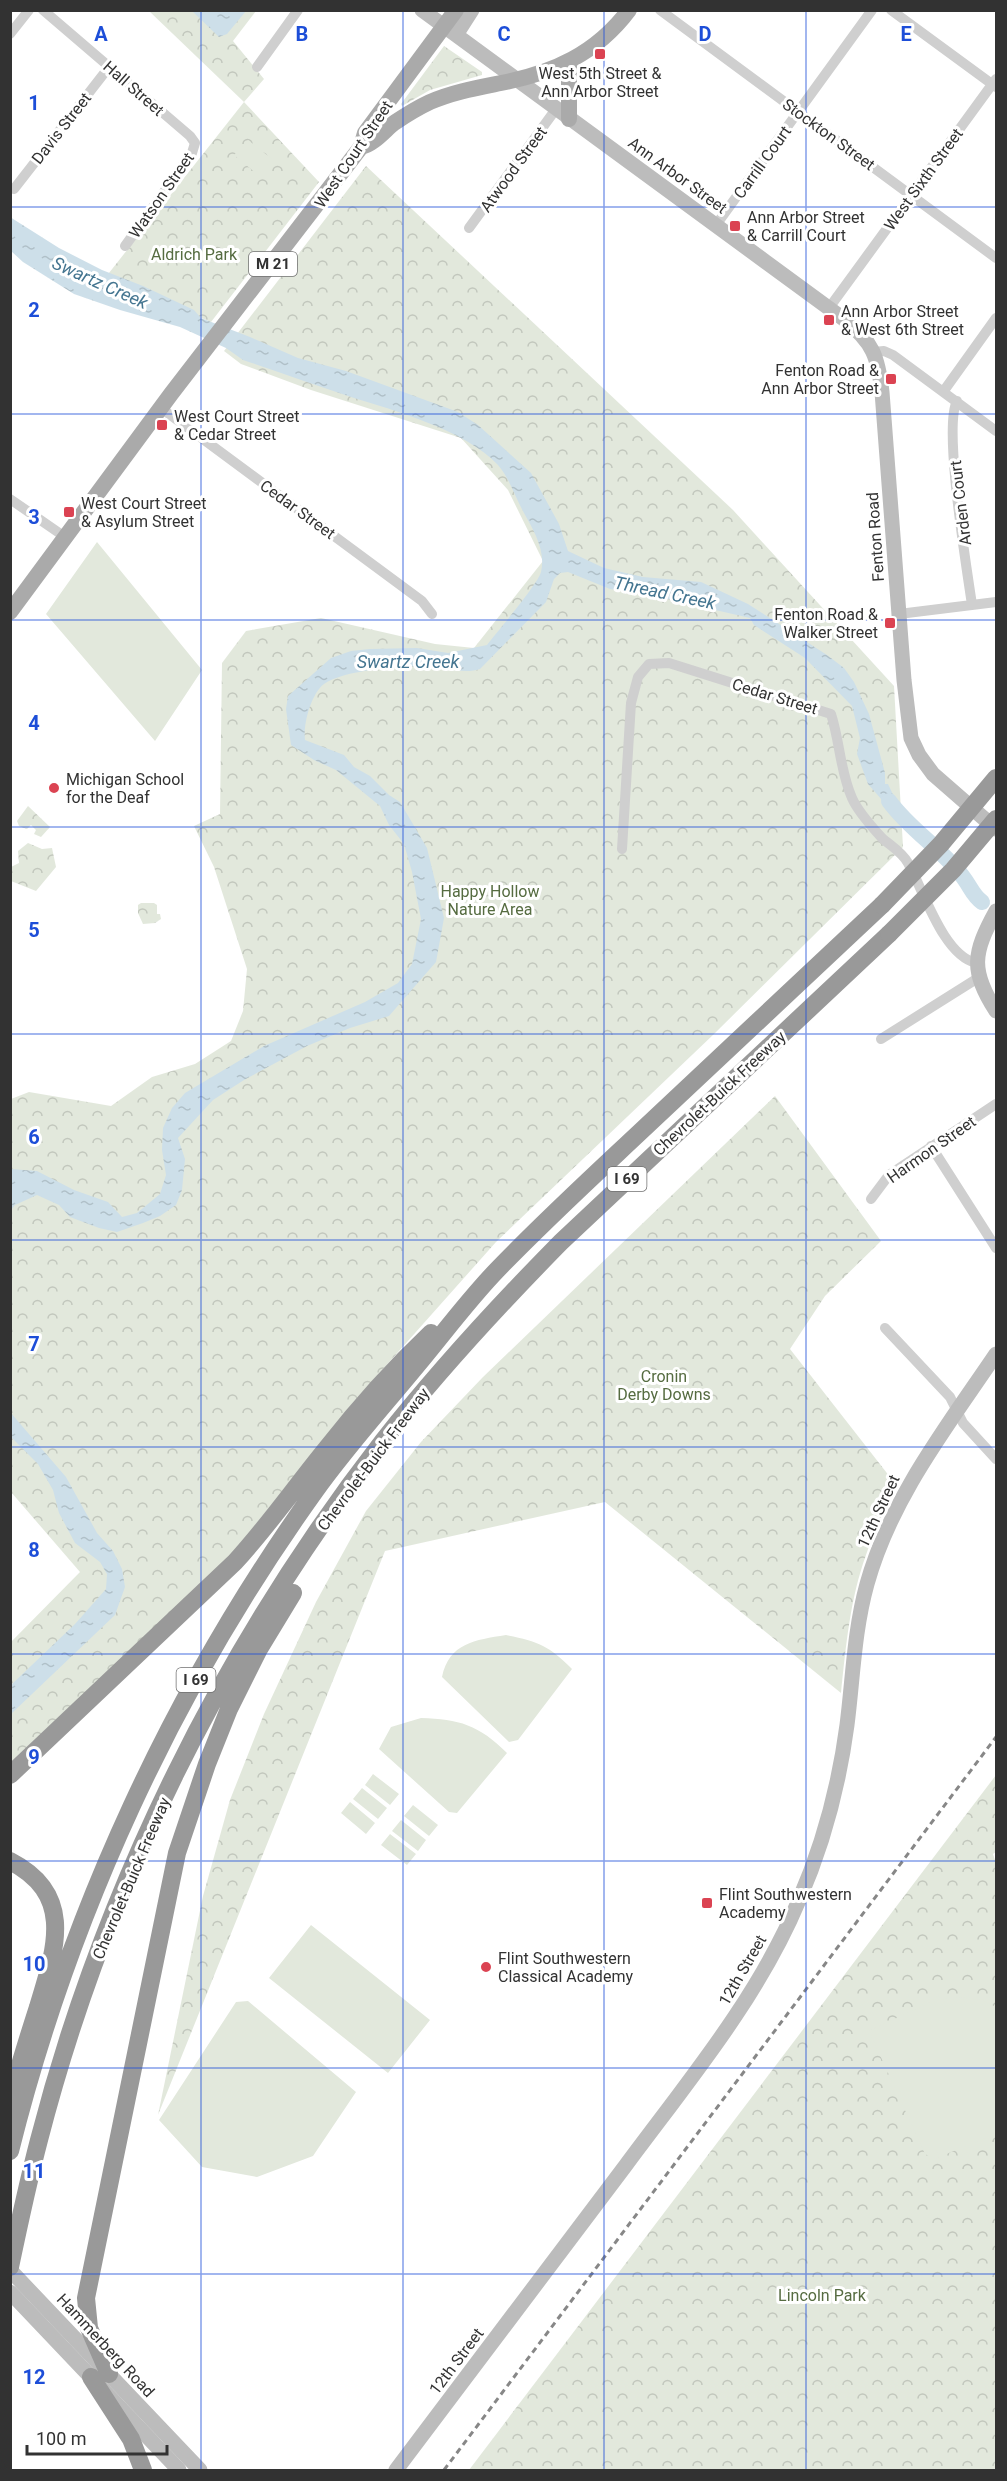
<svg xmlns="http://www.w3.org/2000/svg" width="1007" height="2481" font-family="Roboto,sans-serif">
<defs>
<pattern id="forest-crowns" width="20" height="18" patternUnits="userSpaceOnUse" patternTransform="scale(1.5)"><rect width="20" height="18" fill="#e2e8dc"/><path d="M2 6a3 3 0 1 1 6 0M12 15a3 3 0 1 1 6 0" fill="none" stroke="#c2c7bd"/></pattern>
<pattern id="water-ripples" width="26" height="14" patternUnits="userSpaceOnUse" patternTransform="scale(1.5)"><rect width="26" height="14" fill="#cddfe9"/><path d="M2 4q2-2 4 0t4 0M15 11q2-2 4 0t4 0" fill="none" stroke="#b0c0c8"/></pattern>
</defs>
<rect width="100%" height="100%" fill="#fff"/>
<!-- forest -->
<path fill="url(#forest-crowns)" d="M149,11H256L233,41L264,79L244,102L319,182L211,322L105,278L244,102Z
M444,46L482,72V75L430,90L402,106L401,104Z
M366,166L733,510L894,686L903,847L714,1034L496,1242L351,1405L229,1558L11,1762L10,1643L80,1572L11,1492V1099L29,1092L111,1106L152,1077L195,1064L231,1041L243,1011L247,969L214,867L194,826L220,814L222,663L246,631L321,618L435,644L474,648L543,561L508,490L461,438L311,390L241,364L224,351Z
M28,806L50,827L41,837L34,834L36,830L31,825L27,829L19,826L17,821Z
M28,843L42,849L52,848L56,867L36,891L11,881V867L19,863L18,851Z
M141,903H154L157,905V914H160L161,919L155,923L143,924L138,913V905Z
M775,1096L881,1241L825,1296L790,1349L897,1486C885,1509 874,1531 866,1555C850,1599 846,1646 841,1693L605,1502L385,1551L158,2115L203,1896L230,1800L264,1714L316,1602L366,1511L421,1442L483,1377Z
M996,1775V1852L993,1854L996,1863V2470H469Z"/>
<!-- garden -->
<path fill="#e2e8dc" d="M248,140L272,159L258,175L234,155Z
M97,542L202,670L155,741L46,614Z
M506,1635C537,1641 550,1646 572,1669L518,1740L509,1742L442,1677C449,1643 475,1640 506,1635Z
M421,1718C459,1719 479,1725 507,1753L457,1813L449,1812L379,1749L391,1727Z
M373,1774L399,1794L390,1805L365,1785Z
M362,1788L387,1808L378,1819L353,1799Z
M350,1802L375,1823L366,1834L341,1813Z
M413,1805L438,1825L429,1836L404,1816Z
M401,1820L426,1840L418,1851L392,1831Z
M390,1834L416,1854L407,1865L381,1845Z
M311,1925L430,2020L388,2073L269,1978Z
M957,1997L982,2000L996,2007V2134L934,2159L925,2154L869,2031L935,2000Z
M248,2001L356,2092L313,2156L257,2177L202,2167L159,2120L236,2002Z"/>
<!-- water -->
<path fill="url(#water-ripples)" d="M192,11H246L227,34L219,37Z
M10,217L59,248L102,270L143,286L194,310L201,318L250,337L298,358L346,371L458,412L478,425L531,473L559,524L568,551L604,568L643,577L701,582L748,604L827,655L844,668L854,682L869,714L885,773V784H888L897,803L901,807L903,824L868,784L857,754L860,738L852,706L805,658L754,625L750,618L659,597L610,589L568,572L560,573L554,579L546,602L480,669C462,675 443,666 425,666C401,666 343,670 324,684C311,694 303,724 305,740L344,755L354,767L370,776L389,795L400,802L427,848L444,918L436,962L389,1016L350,1028L307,1046L244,1080L213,1100L178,1138L185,1159L182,1190L176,1205L160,1216L143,1223L117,1232L99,1228L70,1217L59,1205L37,1195L15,1205L11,1210V1169L37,1171L74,1190L108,1202L122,1217L137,1213L160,1194L166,1175L162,1150L163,1128L172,1108L185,1093L264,1046L365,1002L398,983L412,964L421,919L412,872L404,844L389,825L380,806L336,770L314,760L291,745L286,709L288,696L331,658L351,651L370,649L417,648L448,653L487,645C497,632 538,584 541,572C546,551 534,531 524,513C515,497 510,479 498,465C465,430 396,411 351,397C315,385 279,372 243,360L226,348L180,327L120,310L74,294L23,262L11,251Z
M10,1412L66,1477L97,1533L113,1551L122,1569L125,1587L115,1615L11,1714V1685L75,1624L106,1589L107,1574L100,1562L75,1543L59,1513L53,1490L38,1464L11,1437Z"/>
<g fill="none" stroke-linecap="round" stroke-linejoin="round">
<!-- river -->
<path stroke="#cddfe9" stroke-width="16" d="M889,801C910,830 941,848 963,877C970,886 973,896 982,902"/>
<!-- street -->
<path stroke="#cfcfcf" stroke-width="10" d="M43,10L190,136L195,143L192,153L125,246
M660,10L996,258
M891,10L996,87
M10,34L29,10
M257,67L298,10
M14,189L109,67
M716,225L872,10
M469,228L556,109
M829,308L996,79
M874,352L884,351L893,355L996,431
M943,392L996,318
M957,401C943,427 967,569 972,605
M161,408L422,601L432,614
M10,499L65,537
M899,614L996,602
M622,849L631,703L638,677L649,664L669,663L831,714C840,742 840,771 852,798C858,812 872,827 882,838C891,846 902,852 908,863C924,891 943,955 976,963
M881,1039L978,978
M931,1146L996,1248
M871,1199L889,1175L996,1104
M885,1328L950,1397L963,1423L996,1459"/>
<!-- secondary -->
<path stroke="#bcbcbc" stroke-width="15" d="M422,10L845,320C873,342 878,357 882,392L904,680L911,738L919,755L933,774L996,829
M456,35L472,10
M996,911C973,953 970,970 996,1011
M10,2270L200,2470
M10,2292L179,2470
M396,2470C473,2369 549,2267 626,2165C689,2080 758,1998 799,1900C823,1845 839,1785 847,1725C853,1678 854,1631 867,1584C891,1498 946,1428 996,1354"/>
<!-- primary -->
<path stroke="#aaa" stroke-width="16" d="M569,119V62
M361,147C374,144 384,131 394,123C406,115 417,108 430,102C453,92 476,88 501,83C553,73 596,54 629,10
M10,612L171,394L361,147L365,133L456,10"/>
<!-- highway -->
<path stroke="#999" stroke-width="18" d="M10,1775L235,1562C268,1526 296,1486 327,1448C359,1407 393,1369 431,1333
M10,1861C76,1895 55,1950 38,2007C28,2038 18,2069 10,2101
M10,2151C69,1915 173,1689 315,1491C345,1449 380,1410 413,1370C441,1337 467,1301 498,1269C548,1217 602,1168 655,1118C730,1047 806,976 882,905
M10,2267C19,2224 28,2182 39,2140C104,1888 224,1646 383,1441C438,1371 498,1306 561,1242L889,934
M109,2374L89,2328L86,2298L177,1853L207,1764L229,1709L259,1649L293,1593
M91,2377L131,2439L143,2470"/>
<!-- rail -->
<path stroke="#878787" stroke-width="3" stroke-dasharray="6 4.5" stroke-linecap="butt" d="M444,2470L996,1737"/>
<!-- highway-bridge -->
<path stroke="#999" stroke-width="18" d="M882,905L941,844L996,778
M889,934L953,870L996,819"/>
</g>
<!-- grid -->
<path fill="none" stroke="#1d4ed8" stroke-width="1.5" stroke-opacity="0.55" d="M201,10V2470M403,10V2470M604,10V2470M806,10V2470M10,207H996M10,414H996M10,620H996M10,827H996M10,1034H996M10,1240H996M10,1447H996M10,1654H996M10,1861H996M10,2068H996M10,2274H996"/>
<!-- markers -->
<g fill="#db4352" stroke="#fff" stroke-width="2">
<rect x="594" y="48" width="12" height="12" rx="3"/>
<rect x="729" y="220" width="12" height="12" rx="3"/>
<rect x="823" y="314" width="12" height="12" rx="3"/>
<rect x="885" y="373" width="12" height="12" rx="3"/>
<rect x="156" y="419" width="12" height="12" rx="3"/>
<rect x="63" y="506" width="12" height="12" rx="3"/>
<rect x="884" y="617" width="12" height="12" rx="3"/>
<circle cx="54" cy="788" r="6"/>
<rect x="701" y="1897" width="12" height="12" rx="3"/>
<circle cx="486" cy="1967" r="6"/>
</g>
<g text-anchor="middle" stroke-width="6" stroke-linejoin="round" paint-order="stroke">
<!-- shield labels -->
<g fill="#fff" stroke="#707070" stroke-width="1.5">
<rect x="249" y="252" width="48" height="24" rx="4.5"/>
<rect x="607.5" y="1167" width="39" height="24" rx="4.5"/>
<rect x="176.5" y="1668" width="39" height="24" rx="4.5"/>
</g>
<g font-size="15" font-weight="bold" fill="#323232">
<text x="273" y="269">M 21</text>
<text x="627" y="1184">I 69</text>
<text x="196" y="1685">I 69</text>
</g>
<!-- poi labels -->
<g font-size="16" fill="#323232" stroke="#fff" text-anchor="start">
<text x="600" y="79" text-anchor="middle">West 5th Street &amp;<tspan x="600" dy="18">Ann Arbor Street</tspan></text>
<text x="747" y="223">Ann Arbor Street<tspan x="747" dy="18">&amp; Carrill Court</tspan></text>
<text x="841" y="317">Ann Arbor Street<tspan x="841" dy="18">&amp; West 6th Street</tspan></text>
<text x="879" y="376" text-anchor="end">Fenton Road &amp;<tspan x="879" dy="18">Ann Arbor Street</tspan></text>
<text x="174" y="422">West Court Street<tspan x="174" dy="18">&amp; Cedar Street</tspan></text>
<text x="81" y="509">West Court Street<tspan x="81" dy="18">&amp; Asylum Street</tspan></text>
<text x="878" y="620" text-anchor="end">Fenton Road &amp;<tspan x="878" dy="18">Walker Street</tspan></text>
<text x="66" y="785">Michigan School<tspan x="66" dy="18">for the Deaf</tspan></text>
<text x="719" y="1900">Flint Southwestern<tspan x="719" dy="18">Academy</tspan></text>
<text x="498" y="1964">Flint Southwestern<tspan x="498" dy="18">Classical Academy</tspan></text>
</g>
<!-- street labels -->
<g font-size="16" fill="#323232" stroke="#fff">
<text transform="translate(134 88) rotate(41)" y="6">Hall Street</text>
<text transform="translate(61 128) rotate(-52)" y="6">Davis Street</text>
<text transform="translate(829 134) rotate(36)" y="6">Stockton Street</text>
<text transform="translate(353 154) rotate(-56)" y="6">West Court Street</text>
<text transform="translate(762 162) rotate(-54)" y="6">Carrill Court</text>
<text transform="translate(513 169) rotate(-54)" y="6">Atwood Street</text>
<text transform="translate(678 175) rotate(36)" y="6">Ann Arbor Street</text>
<text transform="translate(923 179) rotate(-54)" y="6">West Sixth Street</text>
<text transform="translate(161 195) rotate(-55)" y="6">Watson Street</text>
<text transform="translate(960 503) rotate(-97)" y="6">Arden Court</text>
<text transform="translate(298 509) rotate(36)" y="6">Cedar Street</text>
<text transform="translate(875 537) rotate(-94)" y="6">Fenton Road</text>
<text transform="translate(775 696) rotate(17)" y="6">Cedar Street</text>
<text transform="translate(719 1093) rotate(-43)" y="6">Chevrolet-Buick Freeway</text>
<text transform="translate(931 1149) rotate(-35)" y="6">Harmon Street</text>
<text transform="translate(373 1459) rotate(-53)" y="6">Chevrolet-Buick Freeway</text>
<text transform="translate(878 1511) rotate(-65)" y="6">12th Street</text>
<text transform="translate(131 1878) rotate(-67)" y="6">Chevrolet-Buick Freeway</text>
<text transform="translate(742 1970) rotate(-60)" y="6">12th Street</text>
<text transform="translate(106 2345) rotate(47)" y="6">Hammerberg Road</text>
<text transform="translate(456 2361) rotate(-53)" y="6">12th Street</text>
</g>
<!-- park labels -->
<g font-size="16" fill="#566c41" stroke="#fff">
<text x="194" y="260">Aldrich Park</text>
<text x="490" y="897">Happy Hollow<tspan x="490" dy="18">Nature Area</tspan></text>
<text x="664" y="1382">Cronin<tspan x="664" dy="18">Derby Downs</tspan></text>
<text x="822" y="2301">Lincoln Park</text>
</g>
<!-- water labels -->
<g font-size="18" font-style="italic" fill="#447590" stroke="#fff">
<text transform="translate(100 283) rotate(24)" y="6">Swartz Creek</text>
<text transform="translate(665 593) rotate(12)" y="6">Thread Creek</text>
<text x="408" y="668">Swartz Creek</text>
</g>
</g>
<g font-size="20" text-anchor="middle" font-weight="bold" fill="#1d4ed8" stroke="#fff" stroke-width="6" stroke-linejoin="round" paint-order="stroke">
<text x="101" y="41">A</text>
<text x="302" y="41">B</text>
<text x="504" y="41">C</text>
<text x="705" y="41">D</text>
<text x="906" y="41">E</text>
<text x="34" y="110">1</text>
<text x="34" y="317">2</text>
<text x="34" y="524">3</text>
<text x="34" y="730">4</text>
<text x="34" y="937">5</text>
<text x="34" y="1144">6</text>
<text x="34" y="1351">7</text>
<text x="34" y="1557">8</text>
<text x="34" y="1764">9</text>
<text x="34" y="1971">10</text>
<text x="34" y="2178">11</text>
<text x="34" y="2384">12</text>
</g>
<!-- border -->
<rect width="1007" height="2481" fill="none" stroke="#323232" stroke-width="24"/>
<!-- scale -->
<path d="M27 2445v9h140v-9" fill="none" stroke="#323232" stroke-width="3"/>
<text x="36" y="2445" font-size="18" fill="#323232" stroke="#ffffff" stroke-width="4.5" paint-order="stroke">100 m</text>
</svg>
